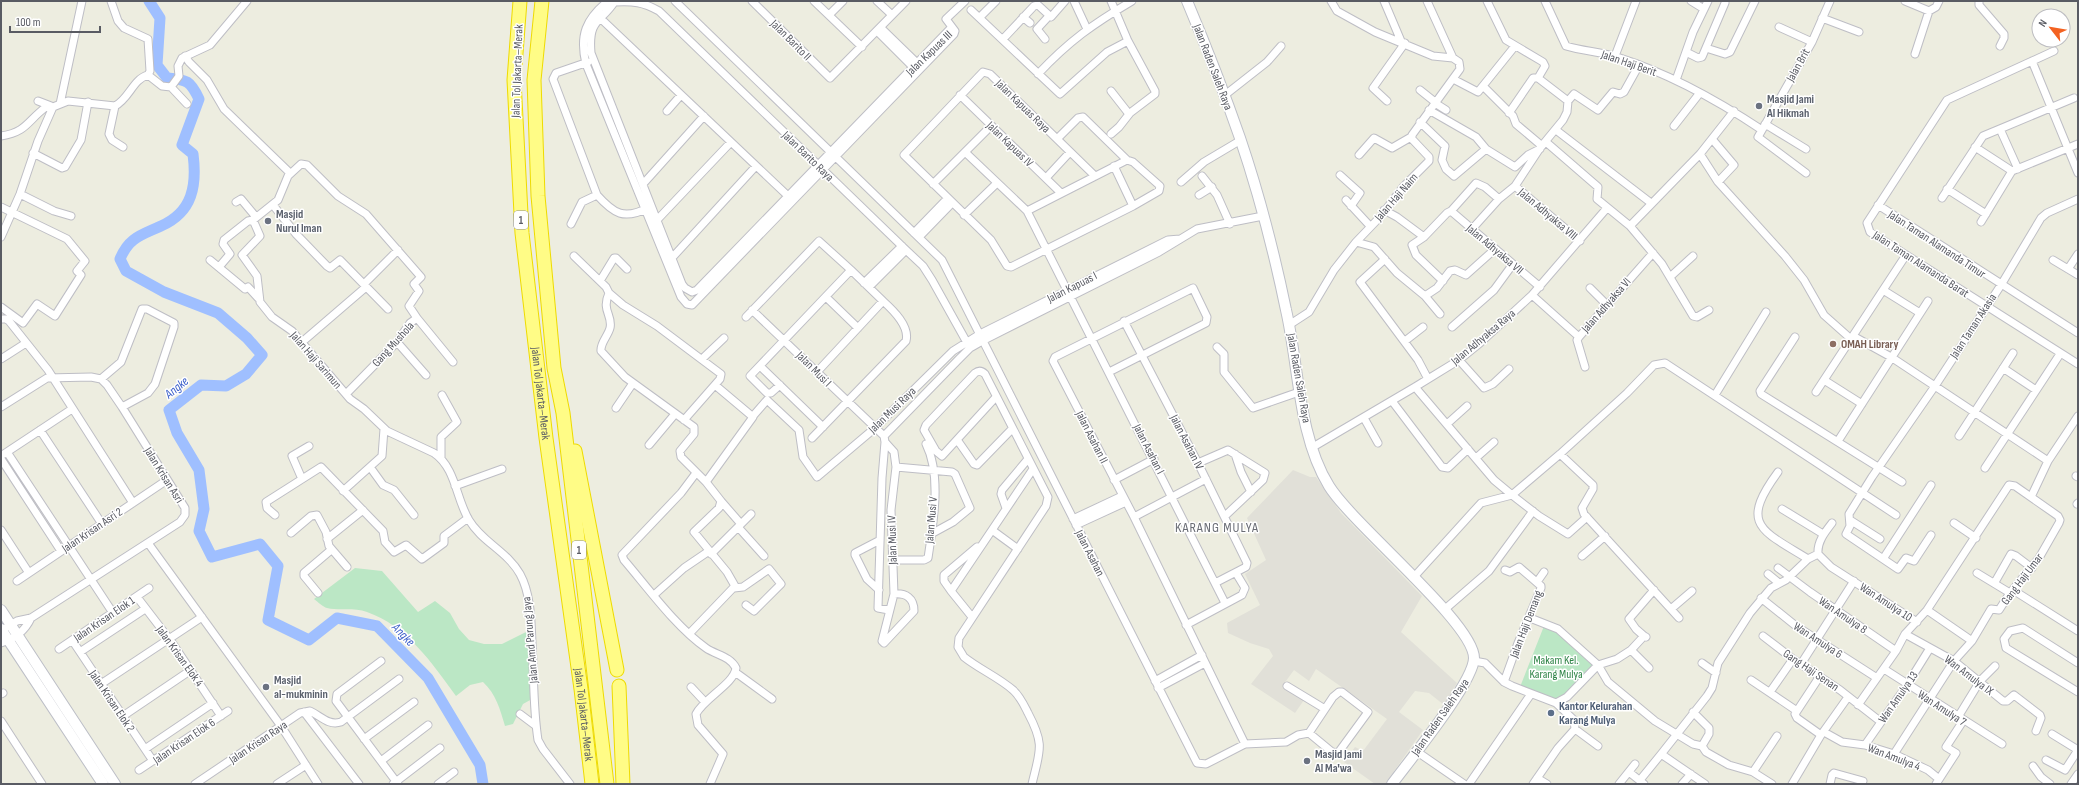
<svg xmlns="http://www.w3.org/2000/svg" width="2079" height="785" font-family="'Sofia Sans Condensed',sans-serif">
<rect width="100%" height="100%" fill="#edede0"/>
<!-- industrial -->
<path fill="#e1e0d8" d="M1293,470L1310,477H1316L1341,513L1422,596L1401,632L1457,683L1444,705L1429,693L1415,691L1399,712L1423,730L1385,784H1375L1344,762L1355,747L1363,751L1387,719L1316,669L1309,681L1294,670L1283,685L1304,700L1295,713L1251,684L1273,656L1269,649L1250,643L1228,633L1227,623L1260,605L1245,574L1266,560L1247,518Z"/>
<!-- green -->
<path fill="#bbe7c5" d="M355,568L382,571L418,612L435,601L450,613L459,629L469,640L484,644H502L528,631L532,699L523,704L513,724L505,726C500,709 496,694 483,682L470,685L456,696C432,663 407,626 367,612C354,607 339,611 327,608C323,607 318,602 314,599Z
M1544,626L1557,631L1596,665L1566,696L1556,702L1520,687Z"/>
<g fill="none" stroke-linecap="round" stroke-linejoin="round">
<!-- river -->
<path stroke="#9fbfff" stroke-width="11" d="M149,1L160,18L157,65L167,78C187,80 190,80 199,99L182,145L193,154C197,185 193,212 161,226C142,235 129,237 120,259L126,271L164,292L218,313L247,338L262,355L246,374L226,386L201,385L169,410L177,433L199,470L204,509L199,531L212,557L260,544L278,566L268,620L309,640L337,618L377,626L428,678L480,765L483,784"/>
<defs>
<path id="street" d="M111,1L118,21L124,28L148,39L150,71L148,75
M608,1C586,19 579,35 586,64L681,297L687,304L692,305L954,34L955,31L946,19L965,1
M615,1C601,23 588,18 591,53L682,284L685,288L692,292L697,290L952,27
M675,1L942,260L1197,763L1206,764L1245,744L1286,742L1298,735L1309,733L1333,697L1339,692H1342L1368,712L1338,753L1332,752L1309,733
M752,1L830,78L906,1
M814,1L862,47
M877,1L892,15
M1074,1L1087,29
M1111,1L1128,41L1155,91V94L1130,113L1119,127L1111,134
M1331,1L1337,11L1375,32L1433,56L1453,58
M1384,1L1401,41
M1487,1L1506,40L1543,62L1545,66L1538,78L1568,101
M1545,1L1566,46C1583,51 1601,52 1617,57C1668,73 1717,100 1762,130
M1691,1L1704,9
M1905,1L1929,11L1936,7L1939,1
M1979,1V5L2004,34V38L2000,46
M615,2C633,1 643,2 659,11L906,250L923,266L932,280L970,348
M971,10L1060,94L1107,52L1128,41
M597,15L788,196
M829,15L843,1
M980,17L996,1
M1023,17L1030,23
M1822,18L1859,32
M1779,27L1812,42
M881,28L917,63
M877,31L913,67
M1003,39L1034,6L1038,5L1051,17L1065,1
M1045,39L1037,29L1049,16
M1706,48L1725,54L1730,52L1755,1
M2054,51L1947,100L1867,223L1870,232L2078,364
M1686,52L1698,58L1702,57L1725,3
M1915,54L1929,11
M185,56L189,62L207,80L224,109L290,173
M1615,56L1636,1
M2032,61L2078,173
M588,62L556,73L553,79L597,195C614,214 624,220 648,208
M983,72L990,74L1057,139L1078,118L1083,117L1127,160L1133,162L1160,186L1159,191L1133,206L1011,267L1007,266L991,240L904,155Z
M1038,74C1069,41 1093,24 1132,1
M1453,79L1478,92L1515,46
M1676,80L1693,32L1708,1
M1483,86L1513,116L1516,124L1542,146
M171,87L179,76L178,66L182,58L210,45L247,1
M1420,90L1435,102
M1111,91L1129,114
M960,95L1061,193
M1225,95L1267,62L1281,46
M38,101L51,106
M1387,101L1373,88L1405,43
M1435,103L1446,110
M60,104L82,1
M115,106L109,134L112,140L123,147
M1429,110L1476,137L1486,149
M667,111L681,95
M1509,113L1533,78H1537
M1420,122L1445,146L1442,160L1446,169L1454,176L1486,149L1515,167L1528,155L1540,149
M1765,124L1806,149
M1674,126L1699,94
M2000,129L2018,169
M1556,130L1651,203
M1,136C27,132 27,121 46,107L51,108
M1057,139L1095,176
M1712,139L1734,165L1718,182
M1546,142L1598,187L1597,199L1630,226L1662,264L1693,316L1697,317L1709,310
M1975,147L2012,171
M965,152L1027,211L1225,603
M33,153L62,168L65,167L81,140L88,102
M1700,154L1718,182L1785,256L1804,280L1824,315L1851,339
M1359,155L1374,138L1392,148L1411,137
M1114,166L1133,206
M1806,173L1758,137L1812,42L1830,1
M1340,175L1360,193L1351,206
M1202,176L1217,195L1230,224
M1046,178L1070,152
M1181,182L1204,162L1241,140
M643,184L704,116
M933,184L991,126
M1515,186L1580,241
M1947,189L1986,214
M20,194L54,211L71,216
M1199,195L1212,187
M1942,198L1983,136L2074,98
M1346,200L1370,226
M236,202L241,199L256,217
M273,205L296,234L327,266L330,268L340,260L388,309
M1878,205L2078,333
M1,207L67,239L85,261L77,271L81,275L55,316L37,304L23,323L1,307
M1384,210L1397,217L1424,237
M1027,211L1127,160
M1451,211L1540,287
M964,215L997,183
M253,220L260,236L242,255L257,276L260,302L272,317L292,331L350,399L364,409L387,431L434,453C456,468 456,499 469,520C482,542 507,551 520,574C531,594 531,620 532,643C534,675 533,708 538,740L543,749L570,784
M253,220L278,200L288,176L301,164L307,165L338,196L366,214L421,277L414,284L419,291L409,306L417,318
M657,220L731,142
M1981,222L2012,171L2078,144
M571,224L582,202L597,195
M1630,226L1700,154L1734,111
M1472,229L1499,199L1515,186L1540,148L1563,120L1567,112L1568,101L1574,94L1598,110L1613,92L1620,94L1624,92L1639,65
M914,233L947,199
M1,237L20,194L38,141L53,107L68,101L115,106C129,99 133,79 148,75L162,86L171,87L187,104
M919,237L952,203
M1356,242L1374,247L1397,273L1425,296L1440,314
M574,256L606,287L609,293C601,311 613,315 610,328C608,336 600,343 601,351L625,377L694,427V434L680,451L681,457L706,482L721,501L719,508L694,532L727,572L735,586L689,634
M1385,259L1360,282L1418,360L1428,379
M210,260L245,289L248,287L258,298
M670,260L756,166
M2053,260L2078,275
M219,267L230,254L223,244L224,240L248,221L253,220
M2068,269L2078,254
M851,270L883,301
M1670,277L1693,256
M600,281L614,258H616L627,269
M1443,281L1416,255L1412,245L1424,237L1447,213L1451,211L1476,183L1485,187L1499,199
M864,283L902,246
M364,284L398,250
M869,287L906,250
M1590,288L1606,304
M1883,290L1920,313
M609,293L623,305L657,326L721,374L720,379L684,420
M1532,295L1579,337L1653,253
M1425,296L1437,288L1450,271L1455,270L1466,275L1495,249
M826,297L858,328
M752,310L884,436L885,442L894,452L896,467L891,510L894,594L882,641L884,643L914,611C914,598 906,593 894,594
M746,317L819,241L851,270L750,376L767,393H771L780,385
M1,319H6L9,321L48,370L133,503
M1124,321L1198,463L1247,563L1246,567L1215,583
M1289,325L1309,312L1334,270L1356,242L1381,216L1403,187L1429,161V157L1412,139V135L1460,69L1459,62L1453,58L1427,1
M1452,327L1494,290L1513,264
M1853,336L1891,357L2048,461
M1579,337L1577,340L1585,367
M1795,337L1760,391L1761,394L1902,482
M1405,341L1423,327
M302,342L366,287
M397,342L426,375
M1217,347L1224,354V372L1253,408L1299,392
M1,359L26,343
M702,359L724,338
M1459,360L1484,388L1493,384L1509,369
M760,366L823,427
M2003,368L2036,390
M1109,372L1206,323L1207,317L1193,288L1055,357L1053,361L1134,517L1245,744
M101,379L121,362L142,309H147L174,323V327L155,384L148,393L122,407
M1824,380L1862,404
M1415,387L1494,480L1512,495L1560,454L1593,485V489L1582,508L1584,514L1679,618
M1816,392L1906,255
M346,394L397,342L410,323L417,318L453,362
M1715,395L1766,312
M996,397L942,456L936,451L924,430L926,425L975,373C979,370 982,371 985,374L1048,497L1046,506L959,638L958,647L964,657C979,669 998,677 1013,690C1020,696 1024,705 1028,713C1045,745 1040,750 1032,784
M1392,401L1442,467L1448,468L1468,449
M1,407L47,378L91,377L101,379L107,385L122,407L185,508V515L180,522L31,618L17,621L7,627
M616,408L633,383
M753,416L767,400L799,430L803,457L817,477L875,428L953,351L980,334L1168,240L1180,239
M1364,418L1378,443
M1447,424L1467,406
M40,430L102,524
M884,436L958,360L970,348L984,340L1159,252L1197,229L1263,216
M1959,436L2013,353
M812,438L906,341C910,326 893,310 883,301L817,372
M958,441L974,464L977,465L1012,429
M1838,441L1928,301
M885,442L882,478L878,608L889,610
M649,445L675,414
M1313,447L1415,387L1459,360L1480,343L1532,295L1607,208
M7,452L113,613
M4,454L72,409
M1235,454L1241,472L1251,492
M1560,454L1627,393L1654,365L1665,363L1896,515
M1476,458L1494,442
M1,459L61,551
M441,459V437L457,422L442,395
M1198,463L1228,450L1265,473L1263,480L1225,516
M370,467L383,485L394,490L414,515
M896,467L952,472L955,474L970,508L953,522L931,534
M1985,468L2060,354
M1778,472C1739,525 1761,530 1808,559
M696,473L681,493L622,555L624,560C648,588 676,627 706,648C716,655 730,656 736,668C734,684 704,698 696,714L698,725L723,754L710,784
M2076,476L2078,477
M302,479L292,456L309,446
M1114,480L1154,459
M706,482L753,417L715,385
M455,486L502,469
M343,491L382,456L384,429
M2031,497L2048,461L2078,416
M721,501L741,524
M2077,504L2078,503
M1006,508L1001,494L1002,490L1028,459
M1782,509L1823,534
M275,515L267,508L266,502L321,467L383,531L385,542L394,552L406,545L422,559L444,543V536L468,518
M1134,517L1206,479
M1073,519L1122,496
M1850,520L1880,539
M1954,523L1976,538
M1076,525L1126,502
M738,527L764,556
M1,530L29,573
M992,530L1018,549
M291,533L311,516L317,515L326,532L329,546L347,567
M1931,535L1914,561L1906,558L1898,569L1846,534L1850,526L1849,514L1872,477L1935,386L2001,285L2041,218L2047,213L2078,199
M327,539L363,510
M148,543L281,726L318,784
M711,554L751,514
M1818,554L1831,567L1917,622
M1818,554C1817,542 1825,532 1832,523
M1582,556L1605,536
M1883,559L1931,485
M893,560H924L928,558C933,524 942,476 926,444
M1778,568L1810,592L1896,651
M1977,573L2010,593
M1768,574L1779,583
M1413,578L1481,503L1512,495L1539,516L1568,534L1587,517
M17,581L167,480
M1537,582L1544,572
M1995,582L2011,554L2016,556L2032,568
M734,588L743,587L769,569L781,584L754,611L746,605
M879,590L867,579L855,555V553L880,540
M2013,590L2078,631
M951,591L944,581V575L977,547
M318,593L304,576V573L331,550
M654,595L684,568L709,551
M137,597L173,644L221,716
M1761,598L1796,626L1877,678
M1671,609L1692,591
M1444,610L1489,571L1533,511
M1927,610L1972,641
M972,617L951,591L1033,469
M1530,618L1558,629L1598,665L1608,682L1655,721L1693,744L1702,746
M1186,625L1242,595L1245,588L1236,573
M1905,634L1954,661L2003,701H2007L2014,695L2040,715L2041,718L2036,731
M1644,636L1636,629L1629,619L1654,590
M1763,636L1793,659L1840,690L1881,722
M72,640L153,761
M1,643C14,639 25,631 31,618
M59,649L149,588
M1631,650L1649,668
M80,652L145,609
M381,661L337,694L336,701L398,784
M1474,661L1485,663L1504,682L1512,686L1556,703L1574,720L1575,729L1558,748L1533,784
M1702,663L1716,673
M2078,663L2023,628L2010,631L2004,639L2006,648L2078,692
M1801,664L1854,581
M1884,669L2002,744
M735,672L772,699
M1820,676L1795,714L1797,718L1821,735
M1751,680L1797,711
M1155,681L1202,655
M1504,682L1518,643L1541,588V586L1519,567L1510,572L1505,570
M101,684L202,617
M1287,686L1325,709
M691,687L705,702
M1158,688L1205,663
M1770,692L1793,659
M1,694L3,693
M1556,703L1567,697L1598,665L1617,659L1631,650L1644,636L1646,637
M1858,705L1896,651L1905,634L1927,610L2009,485L2015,486L2058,516L2060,520L2059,523L2039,558L2010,593L1999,610L1991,609L1972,641L1954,661L1894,754
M304,712L359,784
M1693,712L1709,728V734L1702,746
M520,714L536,726
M123,716L191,670
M1958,717L1980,681L1995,666
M1,721L42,784
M1575,729L1598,746
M1824,732L1842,742L1865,745L1894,754L1928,770L1939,779
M2052,734L2078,750
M364,739L414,702
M1865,745L1907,685L1930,648
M1702,746L1706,752L1729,765L1753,772L1772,784
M145,749L213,703
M1416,751L1464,784
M2046,760L2065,770L2078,750
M381,761L428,725
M2033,766L2041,777L2050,784
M139,770L228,711
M1629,772L1644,784
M1753,772L1777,736
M1537,778L1547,784
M1640,780L1662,753
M195,784L300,713L310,711C321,716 328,726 341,722L399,679
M277,784L306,765
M393,784L440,748
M438,784L454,772
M1469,784L1531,694
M1619,784L1635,764
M1682,784L1691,774
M1705,784L1664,756L1662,753L1707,696L1712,688L1718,663L1750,613L1771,588L1786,580L1808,559L1818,554
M1792,784L1821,735L1848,697
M1830,784L1832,775L1834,773L1863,781
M1936,784L1956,753L1946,747L1963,721
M2071,784L2078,774"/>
<path id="secondary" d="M1187,1C1206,46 1224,92 1240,138C1259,194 1274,252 1286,310C1299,366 1298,436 1329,486C1353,525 1474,623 1474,658C1474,682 1409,761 1392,784
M1,610L115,784
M1,629L103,784"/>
<g id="highway">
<path id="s1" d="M520,1L514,80L522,233L546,438L581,689L592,784"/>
<path d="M542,1L534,80L538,196L554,368L563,413L607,784"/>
<path d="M575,451L617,670"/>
<path d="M619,686L623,784"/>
</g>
</defs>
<!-- street casing -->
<use href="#street" stroke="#bebec5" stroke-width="9"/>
<!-- secondary casing -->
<use href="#secondary" stroke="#bdbfc7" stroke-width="12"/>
<!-- highway casing -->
<use href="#highway" stroke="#eedb00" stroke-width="15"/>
<!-- street -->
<use href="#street" stroke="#fff" stroke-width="7"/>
<!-- secondary -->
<use href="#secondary" stroke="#fff" stroke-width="10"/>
<!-- highway -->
<use href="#highway" stroke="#fffc86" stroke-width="13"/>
</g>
<!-- markers -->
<g fill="#6b7280" stroke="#fff" stroke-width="1.5">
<circle cx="1759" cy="106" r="4"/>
<circle cx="268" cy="221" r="4"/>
<circle cx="266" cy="687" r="4"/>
<circle cx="1307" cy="761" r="4"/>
</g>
<circle fill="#8d6e63" stroke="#fff" stroke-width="1.5" cx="1833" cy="344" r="4"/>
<circle fill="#5c6f8a" stroke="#fff" stroke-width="1.5" cx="1551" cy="713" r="4"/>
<g text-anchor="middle" stroke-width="3" stroke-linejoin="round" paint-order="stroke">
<!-- shield labels -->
<g fill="#fff" stroke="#8b8c92" stroke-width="1">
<rect x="514" y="211" width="14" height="18" rx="3"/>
<rect x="572" y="541" width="14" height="18" rx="3"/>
</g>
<g font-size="11" font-weight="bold" fill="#595b63">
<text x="521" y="224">1</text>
<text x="579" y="554">1</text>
</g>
<!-- street labels -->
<g font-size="12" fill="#595b63" stroke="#fff">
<text transform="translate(791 40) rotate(45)" y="4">Jalan Barito II</text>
<text transform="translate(929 53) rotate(-44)" y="4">Jalan Kapuas III</text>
<text transform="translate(1629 63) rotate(19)" y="4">Jalan Haji Berit</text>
<text transform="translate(1798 65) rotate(-61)" y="4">Jalan Brit</text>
<text transform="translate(1213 67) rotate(69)" y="4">Jalan Raden Saleh Raya</text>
<text transform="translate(517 71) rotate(-88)" y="4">Jalan Tol Jakarta–Merak</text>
<text transform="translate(1023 106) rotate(44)" y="4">Jalan Kapuas Raya</text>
<text transform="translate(1010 144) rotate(44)" y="4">Jalan Kapuas IV</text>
<text transform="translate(808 156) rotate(44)" y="4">Jalan Barito Raya</text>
<text transform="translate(1396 197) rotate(-49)" y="4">Jalan Haji Naim</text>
<text transform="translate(1548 214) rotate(40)" y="4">Jalan Adhyaksa VIII</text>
<text transform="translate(1937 244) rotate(33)" y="4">Jalan Taman Alamanda Timur</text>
<text transform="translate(1495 249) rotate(40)" y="4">Jalan Adhyaksa VII</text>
<text transform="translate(1921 264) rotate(33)" y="4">Jalan Taman Alamanda Barat</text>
<text transform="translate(1072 287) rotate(-27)" y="4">Jalan Kapuas I</text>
<text transform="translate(1606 305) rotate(-49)" y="4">Jalan Adhyaksa VI</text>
<text transform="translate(1973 326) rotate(-57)" y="4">Jalan Taman Akasia</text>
<text transform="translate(1483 337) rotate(-40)" y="4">Jalan Adhyaksa Raya</text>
<text transform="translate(393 344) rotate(-48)" y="4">Gang Mushola</text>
<text transform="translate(316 360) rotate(49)" y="4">Jalan Haji Sarimun</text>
<text transform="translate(814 369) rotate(45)" y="4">Jalan Musi I</text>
<text transform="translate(1299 378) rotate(80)" y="4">Jalan Raden Saleh Raya</text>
<text dy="4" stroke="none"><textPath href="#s1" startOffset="394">Jalan Tol Jakarta–Merak</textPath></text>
<text transform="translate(892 410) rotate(-44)" y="4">Jalan Musi Raya</text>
<text transform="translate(1092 437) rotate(63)" y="4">Jalan Asahan II</text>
<text transform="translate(1187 442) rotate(63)" y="4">Jalan Asahan IV</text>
<text transform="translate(1149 449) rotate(63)" y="4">Jalan Asahan I</text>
<text transform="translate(164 475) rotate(58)" y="4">Jalan Krisan Asri</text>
<text transform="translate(931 520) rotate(-85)" y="4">Jalan Musi V</text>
<text transform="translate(92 530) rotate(-34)" y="4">Jalan Krisan Asri 2</text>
<text transform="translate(892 540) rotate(-92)" y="4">Jalan Musi IV</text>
<text transform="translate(1090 553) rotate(63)" y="4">Jalan Asahan</text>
<text transform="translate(2022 579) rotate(-53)" y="4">Gang Haji Umar</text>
<text transform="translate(1886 602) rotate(33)" y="4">Wan Amulya 10</text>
<text transform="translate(1843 615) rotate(34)" y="4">Wan Amulya 8</text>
<text transform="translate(104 619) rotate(-34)" y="4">Jalan Krisan Elok 1</text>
<text transform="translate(1526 624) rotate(-69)" y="4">Jalan Haji Demang</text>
<text transform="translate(530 640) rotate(-95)" y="4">Jalan Amd Parung Jaya</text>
<text transform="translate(1818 640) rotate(33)" y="4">Wan Amulya 6</text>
<text transform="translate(180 656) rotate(54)" y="4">Jalan Krisan Elok 4</text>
<text transform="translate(1811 670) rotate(34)" y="4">Gang Haji Senan</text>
<text transform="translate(1969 675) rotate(37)" y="4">Wan Amulya IX</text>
<text transform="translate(1898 697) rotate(-55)" y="4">Wan Amulya 13</text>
<text transform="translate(112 701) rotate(56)" y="4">Jalan Krisan Elok 2</text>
<text transform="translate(1942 708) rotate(33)" y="4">Wan Amulya 7</text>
<text dy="4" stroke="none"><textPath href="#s1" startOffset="718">Jalan Tol Jakarta–Merak</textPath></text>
<text transform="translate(1440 717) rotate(-55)" y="4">Jalan Raden Saleh Raya</text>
<text transform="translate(184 741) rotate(-34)" y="4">Jalan Krisan Elok 6</text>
<text transform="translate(258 742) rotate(-34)" y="4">Jalan Krisan Raya</text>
<text transform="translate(1894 757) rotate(21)" y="4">Wan Amulya 4</text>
</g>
<!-- worship labels -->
<g font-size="12" font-weight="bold" fill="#5b616d" stroke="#fff" text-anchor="start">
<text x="1767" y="103">Masjid Jami<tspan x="1767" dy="14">Al Hikmah</tspan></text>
<text x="276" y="218">Masjid<tspan x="276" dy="14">Nurul Iman</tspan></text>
<text x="274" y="684">Masjid<tspan x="274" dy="14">al-mukminin</tspan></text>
<text x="1315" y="758">Masjid Jami<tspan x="1315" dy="14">Al Ma'wa</tspan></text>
</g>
<!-- education labels -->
<g font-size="12" font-weight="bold" fill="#785e54" stroke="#fff" text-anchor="start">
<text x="1841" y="348">OMAH Library</text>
</g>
<!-- park labels -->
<g font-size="12" fill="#2f8447" stroke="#fff">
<text x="1556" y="664">Makam Kel.<tspan x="1556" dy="14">Karang Mulya</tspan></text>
</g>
<!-- service labels -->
<g font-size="12" font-weight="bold" fill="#4e5e75" stroke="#fff" text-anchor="start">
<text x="1559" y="710">Kantor Kelurahan<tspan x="1559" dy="14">Karang Mulya</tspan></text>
</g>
<!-- water labels -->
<g font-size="13" font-style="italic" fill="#3b5fc9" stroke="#fff">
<text transform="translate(176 387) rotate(-39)" y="5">Angke</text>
<text transform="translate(404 634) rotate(46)" y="5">Angke</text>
</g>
<!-- quarter labels -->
<g font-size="14" letter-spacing="1" fill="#6a6d75" stroke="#fff">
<text x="1217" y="532">KARANG MULYA</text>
</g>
</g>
<!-- border -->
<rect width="2079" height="785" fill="none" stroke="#595b63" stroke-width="4"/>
<!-- north arrow -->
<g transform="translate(2051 28) rotate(301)"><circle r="19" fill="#ffffff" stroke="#bdbdc1"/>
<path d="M0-3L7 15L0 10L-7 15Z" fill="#f36221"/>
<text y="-6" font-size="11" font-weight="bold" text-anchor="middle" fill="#595b63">N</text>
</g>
<!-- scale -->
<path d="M10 26v6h90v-6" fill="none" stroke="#595b63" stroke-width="2"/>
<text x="16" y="26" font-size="12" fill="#595b63" stroke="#ffffff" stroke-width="3" paint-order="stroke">100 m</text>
</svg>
